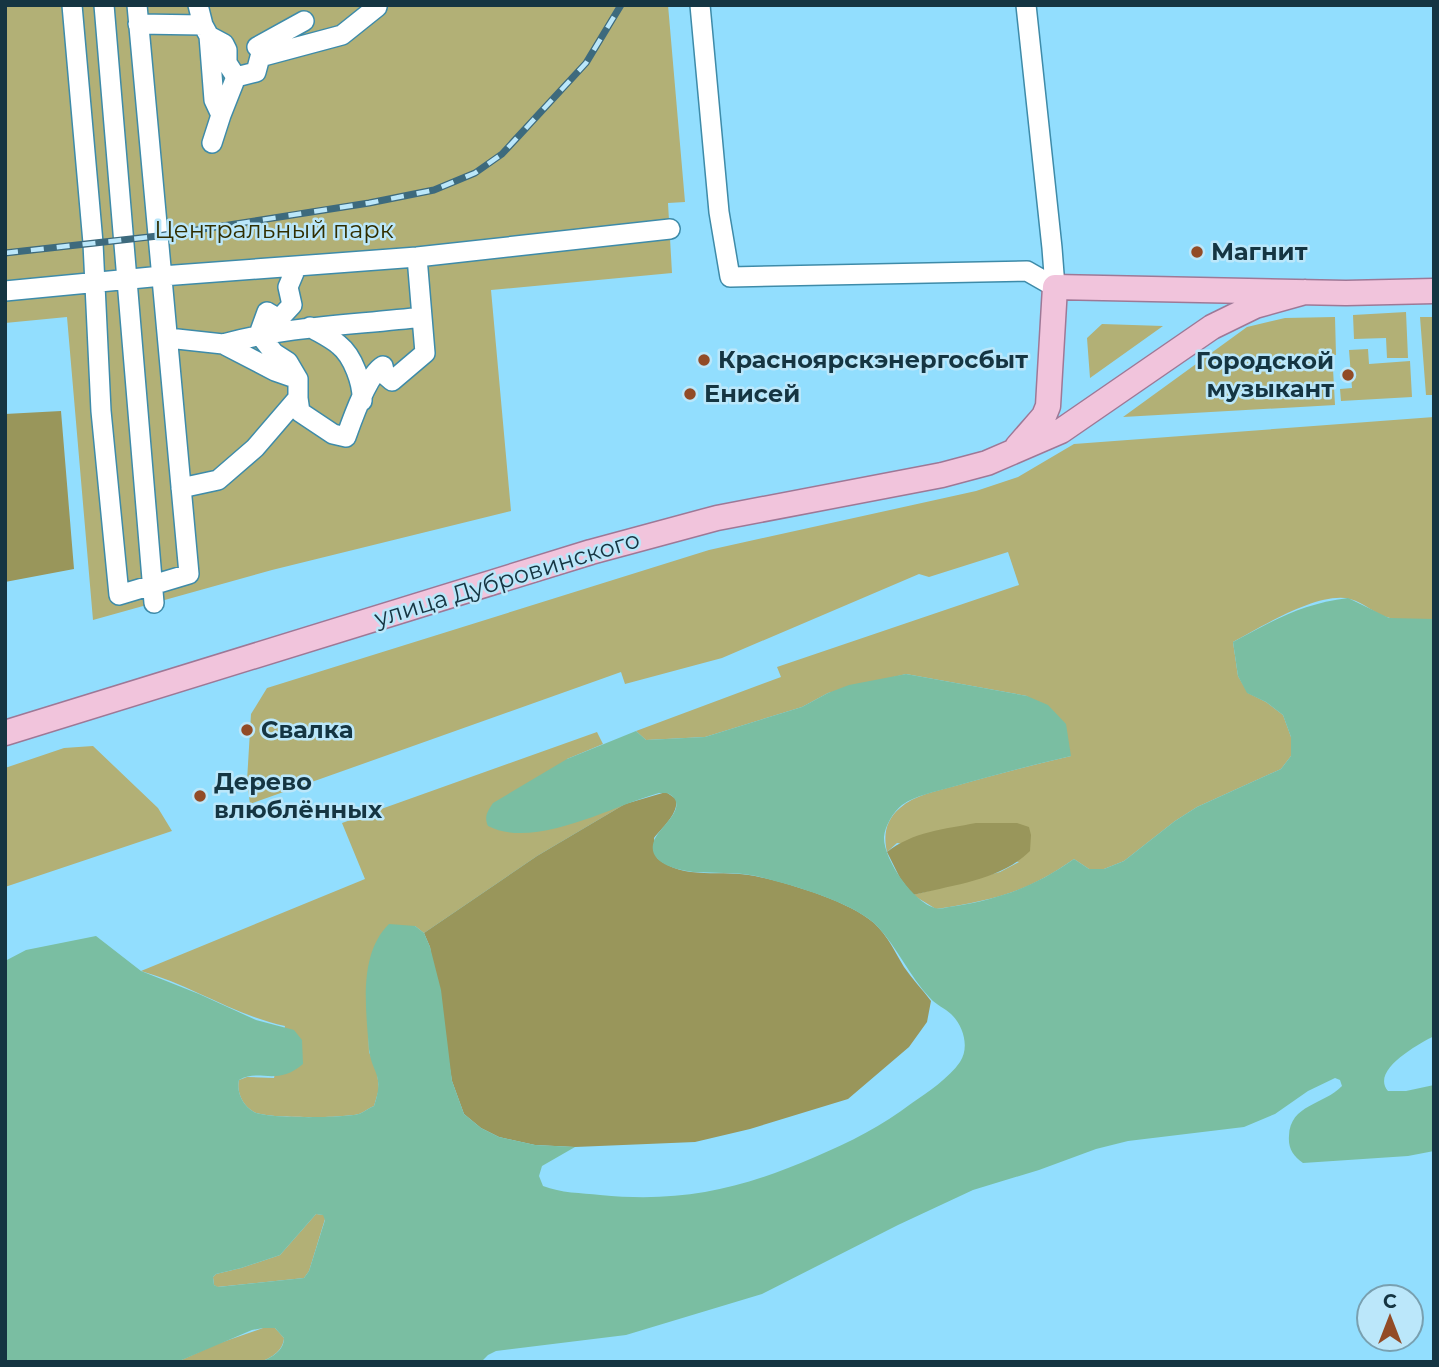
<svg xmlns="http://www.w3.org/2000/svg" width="1439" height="1367" font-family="Montserrat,sans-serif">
<rect width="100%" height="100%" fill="#92defe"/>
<!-- green -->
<path fill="#b2b076" d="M5,5H668L685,202L668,203L672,273L491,290L511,511L272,570L93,620L67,317L5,323Z
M1406,312L1408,358H1387L1386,338L1354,339L1353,315Z
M1335,317L1336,355L1318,356V370L1333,369L1335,405L1123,417L1247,327L1285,318Z
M1420,317H1434V395H1426Z
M1102,324L1163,326L1090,378L1087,338Z
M1368,349L1369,364L1410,361L1412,397L1341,401L1340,389L1352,388L1349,350Z
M1434,417V619C1420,620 1403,622 1390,618C1376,615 1365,603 1350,599C1319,591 1261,627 1233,642L1238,676L1248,693L1266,702L1283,715L1291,737V756L1281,769L1197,807L1175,821L1124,861L1104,869H1089L1074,859C1026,893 993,900 936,909L913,895L1000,872L1019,862L897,843L887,852C883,834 886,820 900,808C914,795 937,791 955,786C994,775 1032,765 1071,756L1027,696L906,674L828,693L802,707L705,737L646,740L636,731L781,677L777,667L1019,585L1008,552L929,577L919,574L722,658L625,684L621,672L250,804L247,781L251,714L267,688L709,550L976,491L1018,477L1074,444Z
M597,732L603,744L567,759L559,827L625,804L537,856L424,933L415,926L367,976L369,1052L377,1072L379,1089L374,1106C369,1108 364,1112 359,1114C344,1118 267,1119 254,1112C243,1106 236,1092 239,1080L247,1077L274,1078L285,1026C234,1015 191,985 141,971L365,879L342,823Z
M93,746L158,808L172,831L5,887V768L64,748Z
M316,1214L324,1215L325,1219L309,1271L304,1278L217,1287L214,1285L213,1277L216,1274L241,1268L280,1255Z
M263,1328H275L284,1338C283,1351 272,1357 261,1362H177L217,1344Z"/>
<!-- forest -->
<path fill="#99965b" d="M61,411L74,569L5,582V414Z
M666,792L676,799C679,813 663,827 654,838L657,858C683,881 723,869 755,876C788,883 849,901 874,923C888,936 895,952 904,967C912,979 923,990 931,1001L927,1022L909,1047L848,1099L750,1129L695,1142L575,1147L535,1145L499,1137L481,1128L464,1114L452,1081L430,947L424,933L537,856L625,804Z
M976,823H1017L1029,827L1031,835L1030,851C1001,880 952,885 913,895L900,878L887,852C912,832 945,829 976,823Z"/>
<!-- water -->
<path fill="#7abea2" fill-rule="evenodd" d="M1348,598L1389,618L1434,619V1036C1419,1044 1370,1070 1388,1091H1406L1434,1085V1151L1408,1156L1303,1163C1293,1156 1288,1148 1289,1136C1290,1104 1324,1105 1342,1086L1340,1080L1335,1078L1308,1091L1275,1114L1244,1127L1128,1141L1096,1149L1039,1170L973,1190L898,1225L762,1294L626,1335L496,1351L488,1355L481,1362H261C272,1357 284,1351 284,1338L275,1328H263L252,1330L177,1362H5V961L26,950L96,936L141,971L199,994L256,1020L294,1030L302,1040L303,1064C276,1087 260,1068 239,1080C236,1092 243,1106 254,1112C267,1119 344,1118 359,1114C364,1112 369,1108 374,1106C385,1073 372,1075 369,1049C366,1010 358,954 389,924L415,926L424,933L430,947L441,990L452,1081L464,1114L481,1128L499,1137L535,1145L575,1147L542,1166L539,1176L543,1186C561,1193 581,1193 600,1195C682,1203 741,1189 815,1157C850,1142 882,1126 912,1103C928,1092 949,1078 960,1062C970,1047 963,1025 951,1014C945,1008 936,1005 930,998C909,976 898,948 877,926C854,902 789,884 756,876C736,872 713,873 693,872C677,870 646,863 654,841C658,828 686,810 673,797C669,792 664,793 659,793C612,806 535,850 488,826C484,817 487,812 493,803L567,759L636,731L646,740L705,737L802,707L828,693L849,685L906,674L1027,696L1048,705L1066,724L1071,756C1031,765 992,776 952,787C935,792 916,795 902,805C893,812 885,826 884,837C883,859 914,903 935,908C941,910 950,906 956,906C1002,898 1036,886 1074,859L1089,869H1104L1124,861L1175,821L1197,807L1281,769L1291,756V737L1283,715L1266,702L1247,693L1238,676L1233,642C1274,620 1301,604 1348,598ZM316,1214L323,1215L325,1220L309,1271L304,1278L218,1287L214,1285L213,1277L216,1274L241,1268L280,1255Z"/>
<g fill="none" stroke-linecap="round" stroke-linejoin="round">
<defs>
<path id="minor" d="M72,5L93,243L101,411L119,595L189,574L137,5
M104,5L154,603
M198,5L203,25L209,36L214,100L221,115L212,143
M700,5L719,212L730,277L1027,271L1055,287
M1026,5L1052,248L1055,287
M138,24L203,25
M209,36L224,44L227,50V63L236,77L256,72L260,57L342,35L377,7
M257,47L304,21
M221,115L236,77
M5,291L162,276L417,257L670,229
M310,327C320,333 331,338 339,345C353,356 363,384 362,401
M168,338L223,344L275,371L298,379
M223,344C288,326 355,325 422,317
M298,398L300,412L333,434L346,437C352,420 368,374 383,366L385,375L392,381L425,353L417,257
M181,488L218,480L255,448L298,398V379L288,362L274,353L259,334L267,312L279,319L292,305L288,287L296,268"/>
<path id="major" d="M1017,447L1044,416L1048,406L1055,287L1346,293L1434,291
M5,733L591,552L717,518L942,475L987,463L1061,431L1212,327L1255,306L1305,292"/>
</defs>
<!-- minor casing -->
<use href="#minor" stroke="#3e8ba9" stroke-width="22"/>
<!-- major casing -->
<use href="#major" stroke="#9e7896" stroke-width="27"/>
<!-- minor -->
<use href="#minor" stroke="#fff" stroke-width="19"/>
<!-- major -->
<use href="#major" stroke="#f1c4dc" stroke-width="24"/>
<defs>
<path id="rail" d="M5,253L158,236L369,203L434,190L475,173L502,154L586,63L621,5"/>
</defs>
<!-- rail casing -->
<use href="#rail" stroke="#3d6a7d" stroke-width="7"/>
<!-- rail -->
<use href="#rail" stroke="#bbe7fa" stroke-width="4.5" stroke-dasharray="13" stroke-linecap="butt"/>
</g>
<!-- markers -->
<g fill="#924b26" stroke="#bbe7fa" stroke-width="2.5">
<circle cx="1197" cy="252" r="7"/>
<circle cx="704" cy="360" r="7"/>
<circle cx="1348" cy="375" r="7"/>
<circle cx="690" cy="394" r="7"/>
<circle cx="247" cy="730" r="7"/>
<circle cx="200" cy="796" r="7"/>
</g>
<g text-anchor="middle" stroke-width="5" stroke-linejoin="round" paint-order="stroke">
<!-- park labels -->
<g font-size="24" fill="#312e00" stroke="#bbe7fa">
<text x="274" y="238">Центральный парк</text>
</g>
<!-- poi labels -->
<g font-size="24" font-weight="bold" fill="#153542" stroke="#bbe7fa" text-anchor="start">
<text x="1211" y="260">Магнит</text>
<text x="718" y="368">Красноярскэнергосбыт</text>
<text x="1334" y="369" text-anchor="end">Городской<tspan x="1334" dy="28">музыкант</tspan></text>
<text x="704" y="402">Енисей</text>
<text x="261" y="738">Свалка</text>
<text x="214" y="790">Дерево<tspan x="214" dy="28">влюблённых</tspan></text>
</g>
<!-- street labels -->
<g font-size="24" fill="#153542" stroke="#bbe7fa">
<text transform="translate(507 579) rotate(-17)" y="8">улица Дубровинского</text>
</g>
</g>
<!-- border -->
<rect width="1439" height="1367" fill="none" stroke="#153542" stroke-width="14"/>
<!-- north arrow -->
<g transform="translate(1390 1318)"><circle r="33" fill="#bbe7fa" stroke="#79a0b0" stroke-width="2"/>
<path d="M0-5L12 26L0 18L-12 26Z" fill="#924b26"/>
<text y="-10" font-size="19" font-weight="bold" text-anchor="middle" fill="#153542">С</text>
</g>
</svg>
